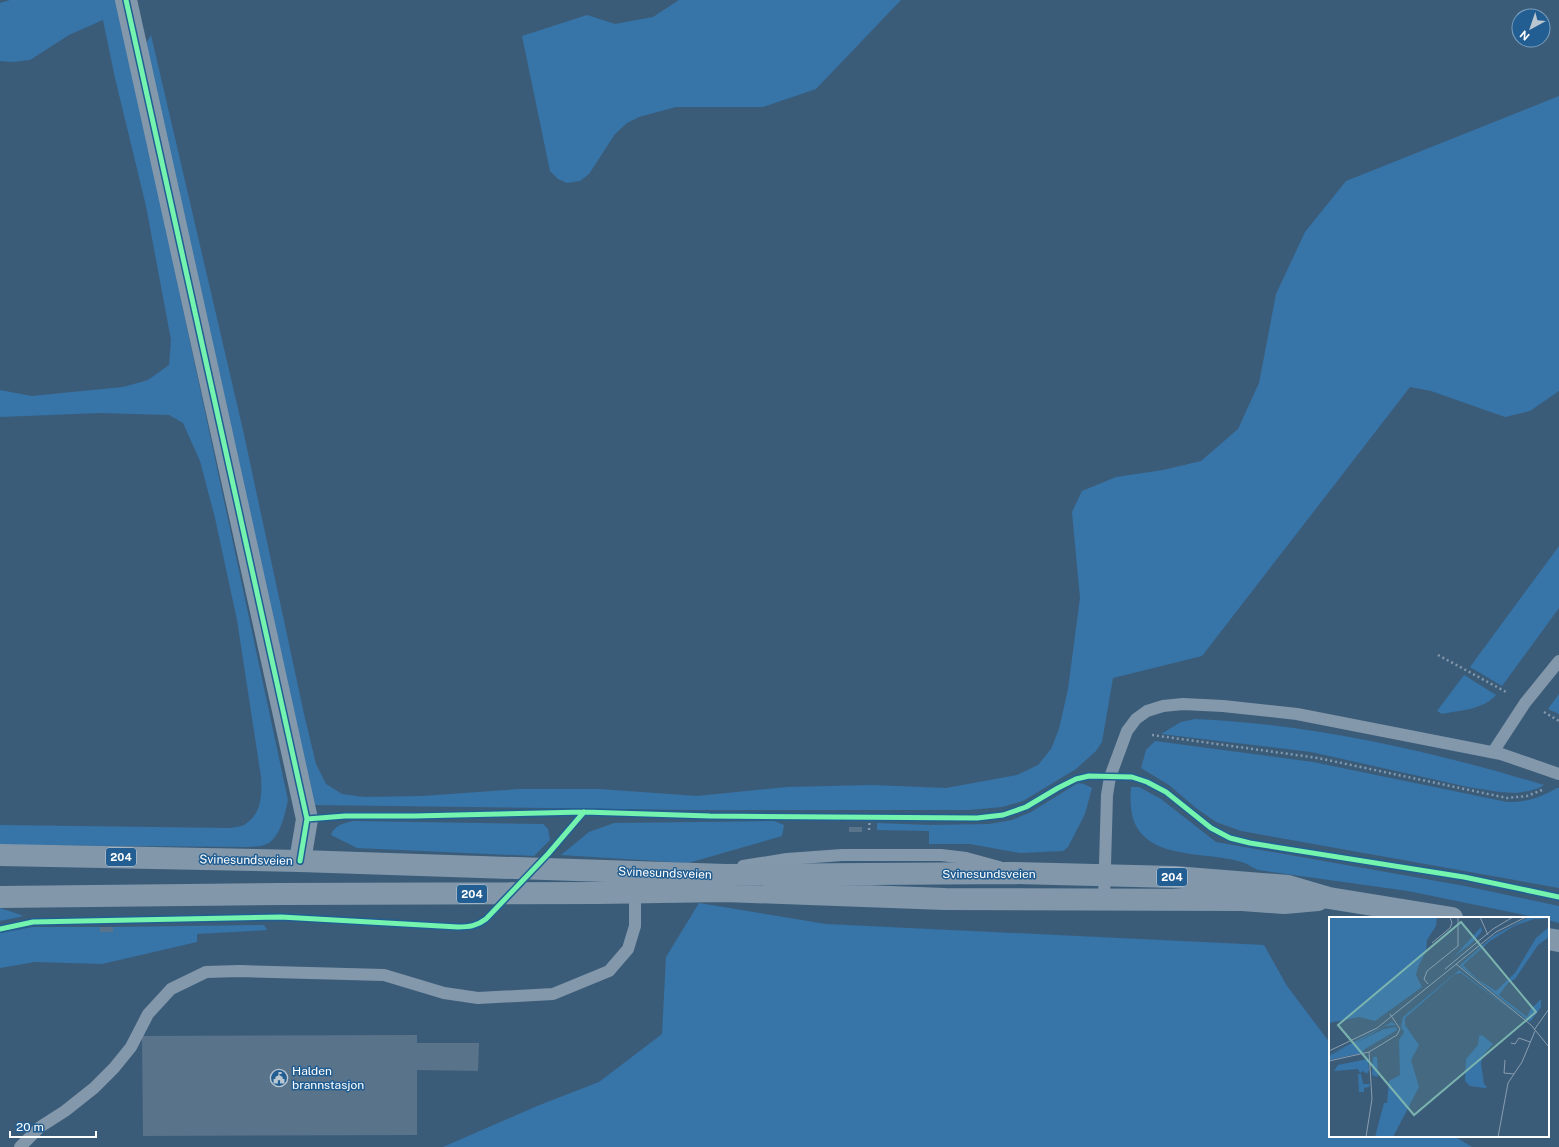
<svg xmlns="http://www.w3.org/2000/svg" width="1559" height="1147" font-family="'Public Sans',sans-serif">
<rect width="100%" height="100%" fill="#3b5c79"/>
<!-- green -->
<path fill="#3774a8" d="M10,0H117L288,800C285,814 280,841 264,845C259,847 253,846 248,847L0,845V825L229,828C233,827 240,827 244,825C262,814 262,795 261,777L237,620L215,518L200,461L183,423L169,415L100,413L0,417V390L32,396L123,387L148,380L169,365L171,340L146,206L115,78L103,20L69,35L30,60L12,62L0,61V3Z
M679,0H901L816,89L763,107H676L639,117L627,123L615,134L589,174L580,181L567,183L558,179L550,171L522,36L587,15L615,24L653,17Z
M151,35L243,430L304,714L316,764L326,784L342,794L364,797L422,796L519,789H599L697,796L787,787L872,785L946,788L1017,775L1038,765L1051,749L1059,729L1068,689L1080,598L1072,512L1082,491L1116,477L1163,470L1201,461L1238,429L1259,383L1276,294L1305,232L1346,181L1559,96V391L1530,411L1505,417L1431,391L1410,387L1202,656L1113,678L1102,742L1096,751L1076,769L1023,801L1002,807L969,810H694L312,805L144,47Z
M1559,546V608L1502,686L1470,667Z
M1464,675L1496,695C1483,710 1460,710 1442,714L1437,711Z
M1559,694V714L1548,709Z
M1195,719C1313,724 1431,751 1544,785L1539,788L1529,791L1516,793L1500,792L1468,787L1311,752L1161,734L1181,722Z
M1155,741L1313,762L1507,802C1528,802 1539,798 1557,788H1559V888L1241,831L1216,822L1196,808L1169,785L1141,768L1146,750Z
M1078,783L1084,784L1092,788L1085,814L1068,847L1063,851L1020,853L970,844H929V831L877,830V823L929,825L989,824L1012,820L1031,812Z
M1131,787H1139L1161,799L1216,842L1465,886L1559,906V923L1548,920V918H1540L1408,891L1258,870C1254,868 1250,866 1247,864C1216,851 1159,861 1138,829C1130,818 1130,800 1131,787Z
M353,821L543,824L548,829L550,840L534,856L357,848L331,835C334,825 344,823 353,821Z
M774,821L784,825L782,836L688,863L561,855L589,832L614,823Z
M699,903L826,924L1264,945L1287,986L1330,1043V1136H1454L1472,1147H443L537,1106L599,1082L662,1034L666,957Z
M0,908L24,916L0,921Z
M264,925L267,930L197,934V942L102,964L35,962L0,968V933L33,927H100V932H112L113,927Z"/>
<!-- building -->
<path fill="#59738a" d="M849,827H862V832H849Z
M100,927H113V932H100Z
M417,1035V1043H479L478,1071L417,1070V1135L143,1136L142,1036Z"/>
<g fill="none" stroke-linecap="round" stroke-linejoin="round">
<!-- path -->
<path stroke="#8498ab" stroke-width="2.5" stroke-dasharray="2 3" stroke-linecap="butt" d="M1438,655L1508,693
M1544,712L1559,721
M1152,735L1318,758L1507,798L1527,796L1542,790
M869,830L870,817"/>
<!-- service -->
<path stroke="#8498ab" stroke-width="12" d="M1493,752L1525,703L1559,661
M743,866L787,859L842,855H941L966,858L999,867
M1104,900L1107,795L1110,777L1127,731L1136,719L1147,711L1163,706L1183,704L1223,706L1297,714L1501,754L1559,774
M20,1147L40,1127L65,1111L94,1088L114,1068L131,1047L148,1014L171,989L206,972L239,971L384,975L444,993L478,998L553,994L609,971L628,949L635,926V892"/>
<!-- minor -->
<path stroke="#8498ab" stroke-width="22" d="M126,0L307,819L300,861"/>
<!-- trunk -->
<path stroke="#8298aa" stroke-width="22" d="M0,855L300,861L726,875L1013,873L1174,877L1288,886L1329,898L1452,918
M0,897L281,894L598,893L725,891L945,899L1242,900L1284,903L1318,900
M1548,939L1559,941"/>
<defs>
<path id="cycleway" d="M126,0L307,819L300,861
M307,819L345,816H414L584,812L710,816L977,818L1003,815L1026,807L1058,788L1076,779L1089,776L1132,777L1147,782L1166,792L1211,828L1230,838L1250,843L1464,877L1559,897
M0,929L33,922L281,917L458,927C469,927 477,926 486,919L548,854L584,812"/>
</defs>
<!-- cycleway casing -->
<use href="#cycleway" stroke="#225e92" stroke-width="8"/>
<!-- cycleway -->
<use href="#cycleway" stroke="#73f3ae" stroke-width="5"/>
</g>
<!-- icons -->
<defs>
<symbol id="civic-ring" viewBox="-11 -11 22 22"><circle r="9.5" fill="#225e92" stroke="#bac6d0" stroke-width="1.5"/><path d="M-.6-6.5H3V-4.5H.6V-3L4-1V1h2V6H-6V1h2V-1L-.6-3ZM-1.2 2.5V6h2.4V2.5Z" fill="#bac6d0"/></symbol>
</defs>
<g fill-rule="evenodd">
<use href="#civic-ring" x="269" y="1068" width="20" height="20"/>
</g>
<g text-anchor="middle" stroke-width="3" stroke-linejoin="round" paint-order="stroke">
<!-- shield labels -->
<g fill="#225e92" stroke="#bdcfde" stroke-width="1">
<rect x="106" y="848" width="30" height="18" rx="3"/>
<rect x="1157" y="868" width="30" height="18" rx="3"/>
<rect x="457" y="885" width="30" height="18" rx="3"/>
</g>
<g font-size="11" font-weight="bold" fill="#fff">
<text x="121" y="861">204</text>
<text x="1172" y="881">204</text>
<text x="472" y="898">204</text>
</g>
<!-- street labels -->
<g font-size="12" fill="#fff" stroke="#225e92">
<text transform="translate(246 860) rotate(1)" y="4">Svinesundsveien</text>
<text transform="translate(665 873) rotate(2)" y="4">Svinesundsveien</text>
<text x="989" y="878">Svinesundsveien</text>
</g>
<!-- poi labels -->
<g font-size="12" fill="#fff" stroke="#225e92" text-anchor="start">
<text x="292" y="1075">Halden<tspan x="292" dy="14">brannstasjon</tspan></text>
</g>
</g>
<!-- overview -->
<g transform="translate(1329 917)">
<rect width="220" height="220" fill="#3b5c79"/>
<path d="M0,0H108L107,9L98,23L97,34L89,50L87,58L93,70L46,104L30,100L0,106ZM200,0L220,2H205L185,9L161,24L134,48L148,62L167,74L186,56L207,21L220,10V20L209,28L186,62L179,66L170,78L198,100L201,93L212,82V90L201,105L131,49V48L164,19ZM152,10L153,14L144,25L125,40ZM130,53L193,102L132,56L126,57L76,101V108L90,128L82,143L90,170L64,220H46L55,186H58L60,164L71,158L70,123L75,115L72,110L74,100ZM63,105L67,108L56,109L23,128L0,138ZM67,110L68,113L36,132L33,136L0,143V139L55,112ZM153,118L164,127L155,137L152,146L155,167L158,170L156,171L141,169L136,164L137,142L149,128L150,119ZM44,140H48L49,160L43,158ZM39,142L40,153L38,157L34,154L31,156L29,152L5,154L9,148ZM29,157H32L34,167H41L40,170L35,171V175H30Z" fill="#3774a8"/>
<path fill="none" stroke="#899daf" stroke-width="1" d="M151,0L159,18M103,26L121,11L123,6L121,0M127,47L202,108L220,130M116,52L164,12L184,0M99,67L95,62L98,54L129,29V0M205,113L220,92M182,126L186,127L190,121L201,125M0,134L48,111L167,15L197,0M176,143L175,156L185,157M0,144L40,135L68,118L71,112L61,97M37,220L43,182L40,135M169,220L179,166L193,145L206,114"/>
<path fill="#7bb4af" fill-opacity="0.15" stroke="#7bb4af" stroke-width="2" d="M132,5L207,95L85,198L9,108Z"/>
<rect width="220" height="220" fill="none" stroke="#fff" stroke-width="2"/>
</g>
<!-- north arrow -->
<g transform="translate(1531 28) rotate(220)"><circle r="19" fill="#225e92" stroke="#7a9ebe"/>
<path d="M0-3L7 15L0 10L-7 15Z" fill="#bac6d0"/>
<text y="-6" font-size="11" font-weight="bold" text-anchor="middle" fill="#ffffff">N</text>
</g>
<!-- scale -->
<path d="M10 1131v6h86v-6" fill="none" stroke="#ffffff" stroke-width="2"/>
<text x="16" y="1131" font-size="12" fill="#ffffff" stroke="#225e92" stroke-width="3" paint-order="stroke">20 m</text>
</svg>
